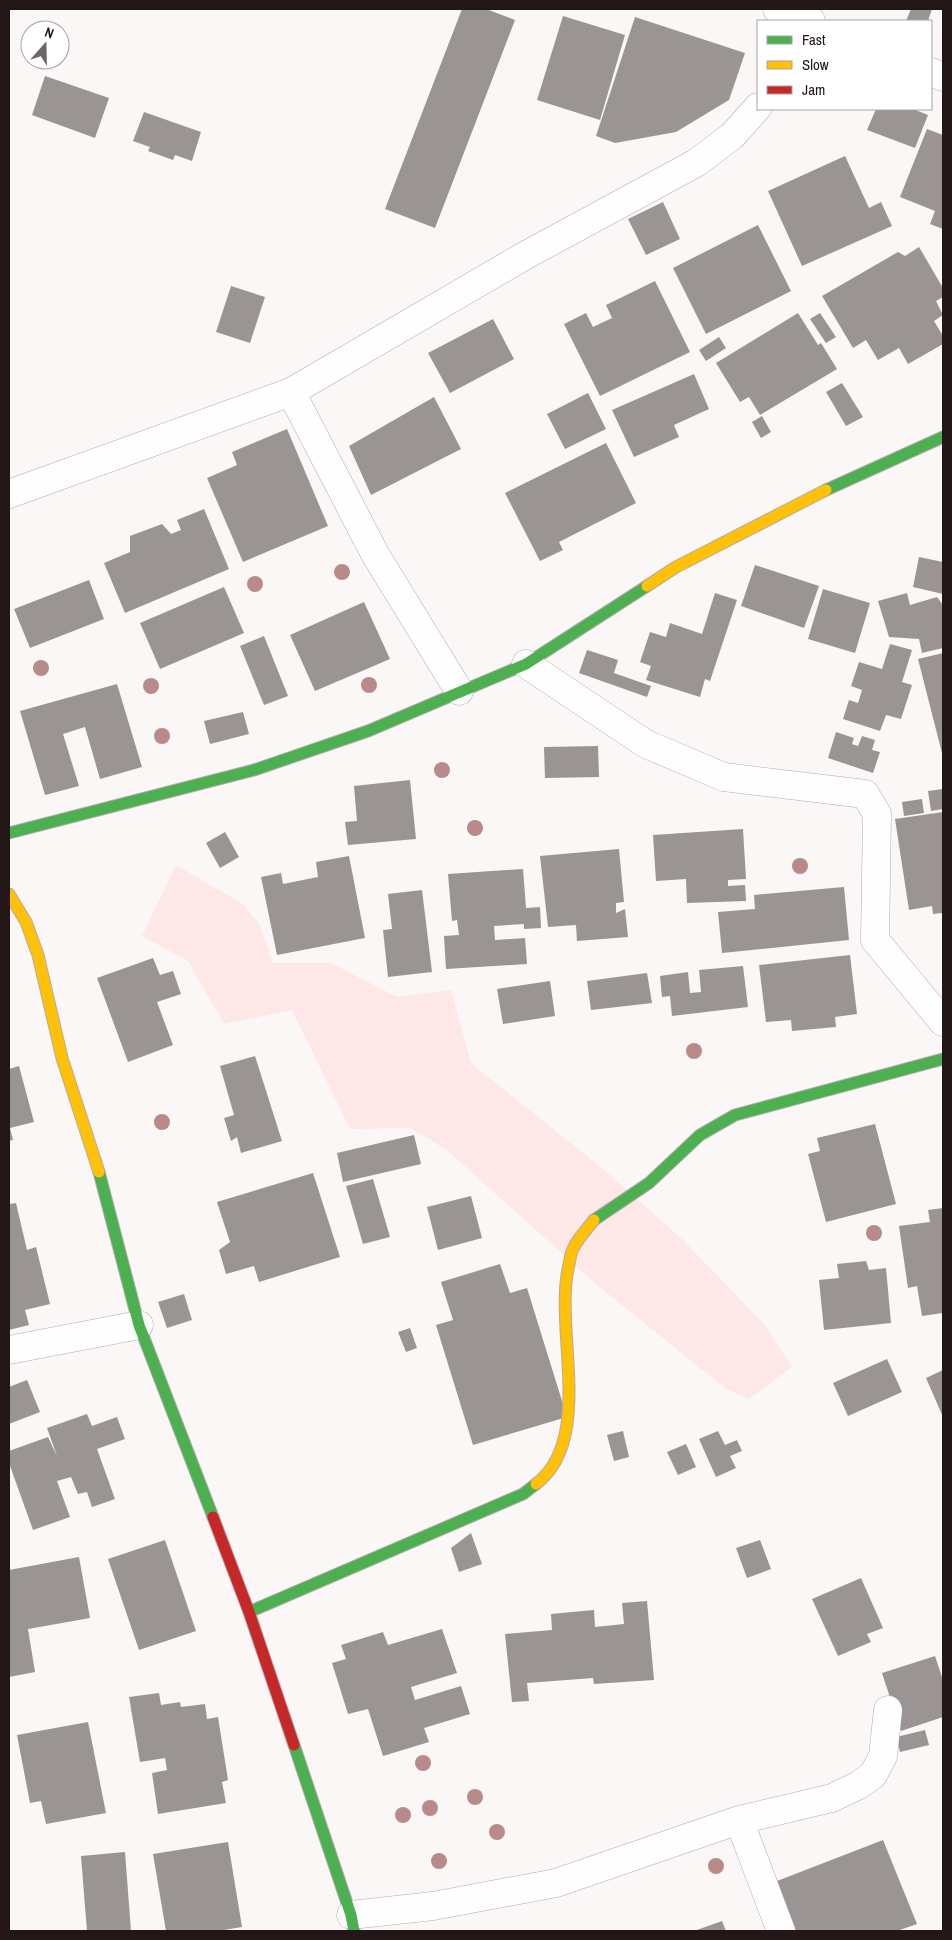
<svg xmlns="http://www.w3.org/2000/svg" width="952" height="1940" font-family="'Archivo Narrow',sans-serif">
<rect width="100%" height="100%" fill="#fbf7f7"/>
<!-- green -->
<path fill="#fde8e7" d="M176,865L243,904L260,925L273,963H331L397,997L451,990L471,1063L602,1168L682,1239L764,1324L792,1367L749,1399L726,1389L597,1285L448,1151L411,1128L350,1129L292,1010L224,1024L188,961L142,936Z"/>
<!-- building -->
<path fill="#9b9494" d="M462,9H486L515,20L435,228L385,209Z
M911,9H932L928,21H906Z
M563,16L625,35L600,120L537,100Z
M635,17L745,53L729,100L676,132L615,143L596,136Z
M45,76L109,98L95,138L32,115Z
M876,109H913L928,115L915,148L867,130Z
M144,112L201,132L192,161L175,155L173,160L148,151L150,147L133,141Z
M927,129L943,135V229L930,224L935,211L900,197Z
M845,156L869,208L881,202L892,226L802,266L768,191Z
M663,202L680,239L646,255L628,219Z
M758,225L791,291L706,334L673,268Z
M919,247L943,288V297L936,301L943,315L934,321L943,336V344L908,364L899,348L878,360L866,340L853,348L822,296L898,252L905,256Z
M655,281L690,352L600,396L564,324L586,313L593,327L612,318L606,305Z
M231,286L265,297L250,343L216,332Z
M798,313L818,345L821,343L837,369L760,415L749,397L740,402L716,363Z
M820,313L836,337L826,343L810,319Z
M493,319L514,359L450,393L428,353Z
M719,337L726,348L706,361L699,350Z
M694,374L709,409L674,425L679,437L634,457L612,410Z
M842,383L863,417L846,426L826,392Z
M588,393L606,429L565,449L547,414Z
M434,397L461,449L371,495L349,446Z
M762,416L771,432L761,438L752,422Z
M287,429L328,526L243,562L207,478L237,465L232,452Z
M606,443L636,503L559,542L563,550L540,561L505,493Z
M204,509L229,569L125,613L104,563L130,552V536L162,524L171,534L181,530L177,520Z
M919,557L943,562V594L913,587Z
M755,565L819,586L804,628L741,606Z
M89,580L104,619L30,648L14,609Z
M224,587L244,633L160,669L140,623Z
M823,589L870,603L855,653L808,639Z
M715,593L737,600L710,681L705,679L700,697L646,680L651,666L640,662L650,632L666,637L670,623L702,634Z
M907,593L910,605L937,597L943,605V648L922,653L919,639L889,637L878,601Z
M364,602L390,659L315,691L290,635Z
M264,636L288,696L264,705L240,646Z
M890,644L912,650L902,682L912,685L901,719L886,715L880,731L843,719L849,700L858,703L862,690L851,686L859,662L882,669Z
M587,650L618,660L614,673L651,686L647,697L579,673Z
M943,653V757L918,659Z
M117,684L142,767L100,779L85,727L63,734L79,786L45,795L20,711Z
M243,712L249,734L210,744L204,721Z
M836,732L854,738L852,744L858,746L862,736L875,740L872,750L880,752L873,773L828,758Z
M598,746L599,777L545,778L544,747Z
M410,780L416,839L348,845L345,822L357,821L354,786Z
M943,789V809L931,811L928,791Z
M922,799L924,813L904,816L902,802Z
M943,812V913L933,914L932,906L909,910L895,819Z
M743,829L746,879L728,880V886L745,885L746,901L687,903L686,879L656,881L653,835Z
M225,832L239,857L220,868L206,843Z
M619,849L624,902L616,903V913L625,909L628,937L577,941L576,925L548,927L540,856Z
M349,856L365,938L277,955L261,877L281,873L283,884L318,877L316,862Z
M523,869L526,908L540,907L541,928L524,929V924L494,926L495,940L525,938L527,964L446,969L444,936L459,935L457,920L452,921L448,874Z
M844,887L849,940L722,953L718,912L755,909L754,895Z
M422,890L432,972L388,977L383,930L392,929L388,894Z
M850,955L857,1014L835,1017L836,1027L792,1031L791,1020L766,1022L759,965Z
M153,958L160,975L173,971L181,994L157,1002L173,1045L128,1062L97,978Z
M743,966L748,1007L672,1016L670,996L662,997L660,976L688,972L690,993L701,992L699,970Z
M647,973L652,1003L591,1010L587,981Z
M550,981L555,1016L503,1024L497,989Z
M255,1056L282,1141L241,1153L237,1137L231,1141L224,1118L234,1115L220,1066Z
M19,1066L34,1122L10,1128L13,1140L9,1141V1069Z
M875,1124L896,1204L826,1222L808,1154L820,1151L817,1138Z
M414,1135L421,1164L343,1182L337,1153Z
M313,1173L340,1257L259,1282L254,1266L226,1274L219,1250L230,1242L217,1202Z
M373,1179L390,1237L363,1244L346,1186Z
M471,1196L482,1238L438,1250L427,1207Z
M16,1203L27,1250L36,1247L50,1304L25,1310L29,1325L9,1330V1204Z
M943,1208V1313L922,1316L917,1286L908,1288L899,1226L930,1222L928,1210Z
M866,1261L869,1270L886,1268L891,1323L824,1330L819,1280L839,1278L837,1264Z
M500,1264L510,1293L527,1288L567,1417L473,1445L436,1325L453,1320L441,1282Z
M184,1294L192,1320L167,1328L158,1302Z
M410,1328L417,1348L406,1352L398,1332Z
M887,1359L902,1392L848,1416L833,1383Z
M943,1370V1417L926,1378Z
M27,1380L40,1412L9,1424V1387Z
M87,1414L92,1426L117,1417L125,1439L97,1449L115,1499L92,1507L87,1492L78,1494L71,1477L57,1481L70,1517L33,1530L9,1463V1451L48,1437L57,1456L47,1428Z
M623,1431L629,1457L614,1461L607,1435Z
M718,1431L725,1445L737,1440L742,1451L730,1456L736,1468L716,1477L699,1439Z
M686,1444L696,1467L678,1475L667,1452Z
M471,1533L482,1564L459,1572L451,1548Z
M165,1540L196,1631L139,1650L108,1559Z
M760,1540L771,1569L747,1578L736,1548Z
M79,1557L90,1618L28,1629L35,1672L9,1677V1570Z
M861,1578L883,1628L867,1634L871,1642L838,1656L812,1599Z
M647,1601L654,1680L594,1684L593,1678L527,1683L529,1701L512,1702L505,1634L552,1630L551,1614L594,1610L595,1627L624,1624L622,1603Z
M442,1629L457,1673L411,1687L415,1700L461,1686L470,1714L424,1728L429,1742L383,1756L368,1709L348,1714L332,1663L346,1659L341,1645L383,1632L388,1645Z
M935,1656L943,1680V1717L901,1731L882,1673Z
M159,1693L161,1705L180,1702L181,1707L205,1704L207,1719L218,1717L228,1780L222,1782L226,1803L158,1814L152,1773L167,1770L165,1758L140,1762L129,1697Z
M88,1722L106,1813L46,1824L41,1801L30,1803L17,1735Z
M925,1730L929,1745L900,1752L896,1737Z
M883,1840L917,1924L897,1931H796L777,1881Z
M228,1842L242,1927L218,1931H166L153,1854Z
M125,1852L131,1931H87L81,1856Z
M722,1921L726,1931H694Z"/>
<g fill="none" stroke-linecap="round" stroke-linejoin="round">
<defs>
<path id="street" d="M777,9L811,21
M931,72L943,77
M291,392L375,554L459,691
M9,494L291,392L526,255L696,163L732,136L758,107
M526,664L646,744L724,777L865,794L877,814L875,940L943,1022
M9,1350L139,1325
M739,1820L781,1931
M351,1915L433,1906L556,1883L739,1820L832,1798L859,1785L873,1775L883,1756L888,1710"/>
<path id="fast" d="M826,490L943,437
M9,833L254,770L368,731L526,664L647,586
M99,1172L139,1325L213,1517
M594,1220L649,1183L700,1135L735,1115L943,1059
M249,1612L523,1494L536,1484
M294,1745L351,1915L354,1931"/>
<path id="slow" d="M647,586L676,567L826,490
M9,894L26,922L38,955L62,1058L99,1172
M536,1484C594,1440 555,1332 568,1269C570,1262 570,1253 574,1247C579,1237 588,1228 594,1220"/>
<path id="jam" d="M213,1517L249,1612L294,1745"/>
</defs>
<!-- street casing -->
<use href="#street" stroke="#b3abab" stroke-width="29"/>
<!-- fast casing -->
<use href="#fast" stroke="#b3abab" stroke-width="13"/>
<!-- slow casing -->
<use href="#slow" stroke="#b3abab" stroke-width="13"/>
<!-- jam casing -->
<use href="#jam" stroke="#b3abab" stroke-width="13"/>
<!-- street -->
<use href="#street" stroke="#fefefe" stroke-width="28"/>
<!-- fast -->
<use href="#fast" stroke="#4caf50" stroke-width="11"/>
<!-- slow -->
<use href="#slow" stroke="#ffc107" stroke-width="11"/>
<!-- jam -->
<use href="#jam" stroke="#c62828" stroke-width="11"/>
</g>
<!-- trees -->
<g fill="#b88a8a">
<circle cx="342" cy="572" r="8"/>
<circle cx="255" cy="584" r="8"/>
<circle cx="41" cy="668" r="8"/>
<circle cx="369" cy="685" r="8"/>
<circle cx="151" cy="686" r="8"/>
<circle cx="162" cy="736" r="8"/>
<circle cx="442" cy="770" r="8"/>
<circle cx="475" cy="828" r="8"/>
<circle cx="800" cy="866" r="8"/>
<circle cx="694" cy="1051" r="8"/>
<circle cx="162" cy="1122" r="8"/>
<circle cx="874" cy="1233" r="8"/>
<circle cx="423" cy="1763" r="8"/>
<circle cx="475" cy="1797" r="8"/>
<circle cx="430" cy="1808" r="8"/>
<circle cx="403" cy="1815" r="8"/>
<circle cx="497" cy="1832" r="8"/>
<circle cx="439" cy="1861" r="8"/>
<circle cx="716" cy="1866" r="8"/>
</g>
<!-- border -->
<rect width="952" height="1940" fill="none" stroke="#231616" stroke-width="20"/>
<!-- legend -->
<rect x="757" y="20" width="175" height="90" fill="#ffffff" stroke="#a7a2a2"/>
<rect x="767" y="36" width="25" height="8" fill="#4caf50" stroke="#a7a2a2"/>
<text x="802" y="45" font-size="15" fill="#231616">Fast</text>
<rect x="767" y="61" width="25" height="8" fill="#ffc107" stroke="#a7a2a2"/>
<text x="802" y="70" font-size="15" fill="#231616">Slow</text>
<rect x="767" y="86" width="25" height="8" fill="#c62828" stroke="#a7a2a2"/>
<text x="802" y="95" font-size="15" fill="#231616">Jam</text>
<!-- north arrow -->
<g transform="translate(45 45) rotate(20)"><circle r="24" fill="#ffffff" stroke="#a7a2a2"/>
<path d="M0-4L9 19L0 12L-9 19Z" fill="#6f6565"/>
<text y="-8" font-size="14" font-weight="bold" text-anchor="middle" fill="#231616">N</text>
</g>
</svg>
